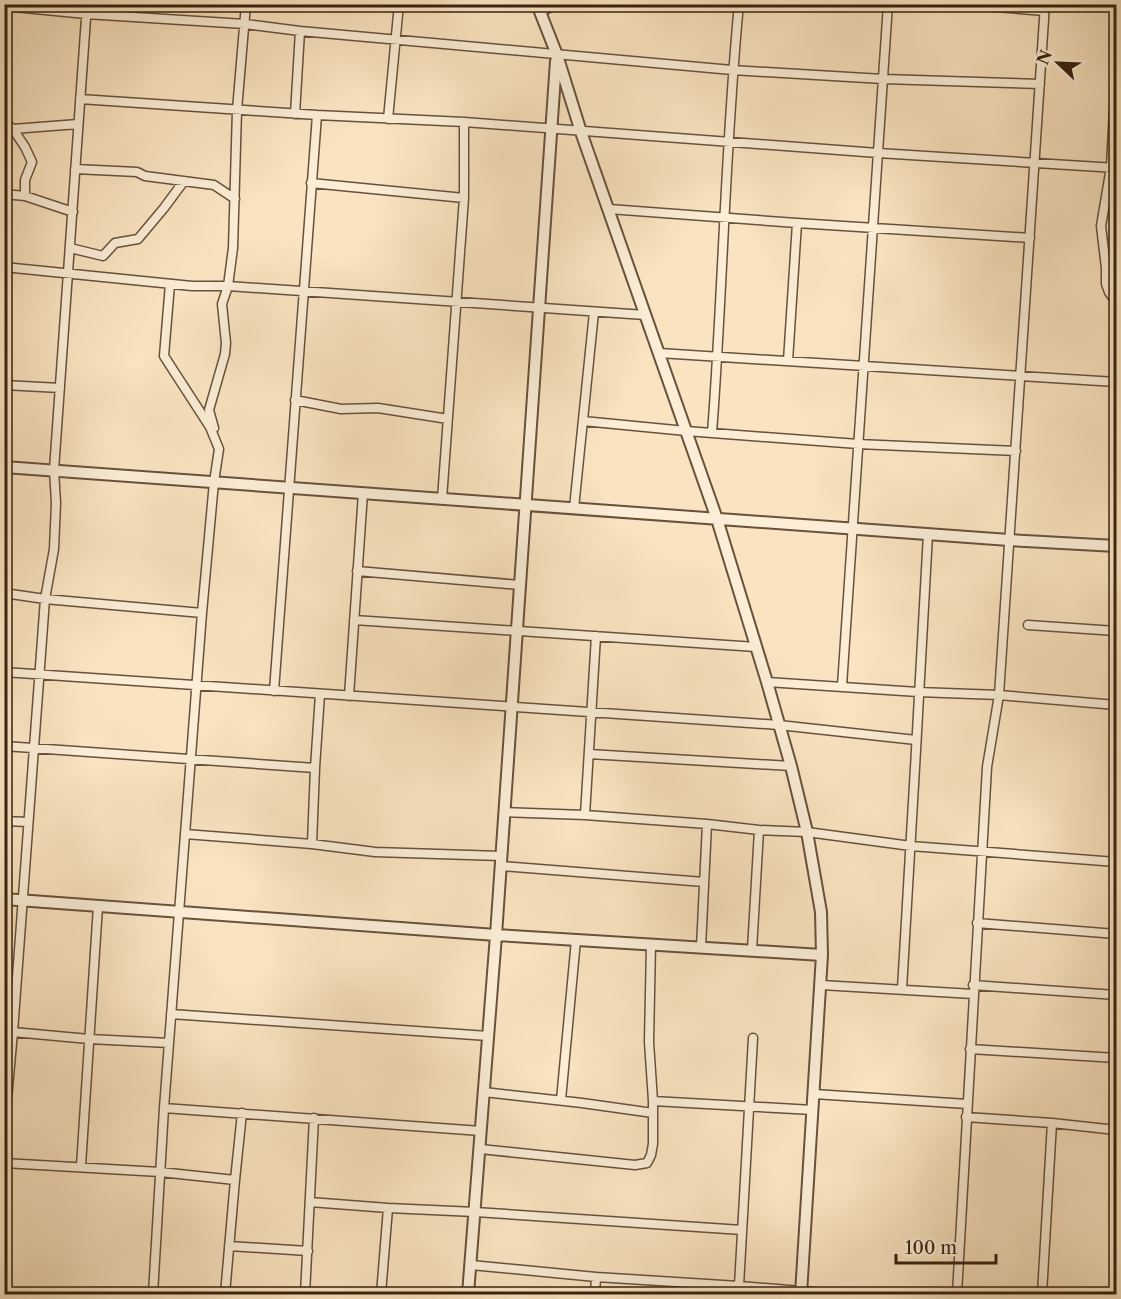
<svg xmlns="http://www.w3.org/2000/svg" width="1121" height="1299" font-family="'Libre Caslon Text',serif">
<rect width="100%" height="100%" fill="#f9e3c0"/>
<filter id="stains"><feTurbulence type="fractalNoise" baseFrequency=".00333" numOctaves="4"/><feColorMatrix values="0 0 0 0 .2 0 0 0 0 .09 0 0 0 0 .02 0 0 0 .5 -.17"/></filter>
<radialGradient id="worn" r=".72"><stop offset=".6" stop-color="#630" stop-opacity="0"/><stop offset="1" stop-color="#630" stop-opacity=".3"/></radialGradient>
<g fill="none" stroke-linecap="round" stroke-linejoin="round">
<defs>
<path id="minor" d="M960,4L1045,11
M4,6L86,14L245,24L300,31L732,70L883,79L1040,84
M1116,70L1111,167L1101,226L1106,268V284L1109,292L1116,302
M80,99L317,115L464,122L878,153L1116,168
M295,114L300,31
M388,119L399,4
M4,122L13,129L78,124
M13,129L25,147L32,162L25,180V196
M75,169L137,172L145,176L214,185L235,199
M311,183L464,198
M4,194L25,196L73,212
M609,209L797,223L1030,238
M70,248L103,256L115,243L138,239L164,208L184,181
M4,267L192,286H228L645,315
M659,353L1116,382
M788,361L797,223
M4,385L60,388
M295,400L341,409L378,408L448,419
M583,421L686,431L858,444L1016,451
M214,428L209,410L225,354L226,343L222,304L228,286L233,248L237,110L246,4
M712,433C723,290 725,147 739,4
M442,499L464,198V122
M574,508L594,312
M357,571L520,585
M4,593L45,599L202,613
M354,620L756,647
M1028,625L1116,631
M4,672L779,725L916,740
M767,682L918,692L999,695L1116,705
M842,686L888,4
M274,691L317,115
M349,696L363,493
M4,746L315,768
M589,754L791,766
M504,812L585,815L707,824L759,830L807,832L911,846L1116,862
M585,815L596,636
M4,821L28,822
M185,834L312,844L375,852L501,856
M312,844L315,768L320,694
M501,866L704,882
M977,923L1116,934
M701,947L707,824
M752,950L759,830
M821,985L973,994
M973,985L1116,995
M902,989C912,837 919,686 928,534
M171,1014L488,1036
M13,1032L89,1039L169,1043
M970,1049L1116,1058
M484,1092L582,1103L653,1113
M814,1094L967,1104
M561,1100L576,940
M653,1101L813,1110
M164,1108L481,1131
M966,1117L1052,1123L1116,1130
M4,1133L13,1032L45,599L54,549L56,503L54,470L87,4
M480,1149L635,1165L647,1163L651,1155L653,1144V1101L649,1042L651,944
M4,1163L160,1172L235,1180
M81,1166L98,906
M310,1202L388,1208L475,1212L742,1230
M229,1246L308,1251
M471,1265L596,1277L739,1286L838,1294
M739,1286L753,1038
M153,1294L164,1108L202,613L214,482L219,449L210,427L164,356L170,284
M225,1294L235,1180L242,1113
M305,1294L314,1118
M381,1294L388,1208
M595,1294L596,1277
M957,1294L987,767L999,695L1045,4
M1042,1294L1052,1123"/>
<path id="tertiary" d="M537,4L557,55L581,132L717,519L767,682L791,766L807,832L821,912L822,955L801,1294
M540,11L553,4
M4,467L1009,540L1116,546
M4,899L496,935L822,955
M468,1294L496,935L556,61"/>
</defs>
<!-- minor casing -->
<use href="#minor" stroke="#67523c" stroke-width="11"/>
<!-- tertiary casing -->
<use href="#tertiary" stroke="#67523c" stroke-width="14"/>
<!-- minor -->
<use href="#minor" stroke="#fbedd6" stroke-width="8"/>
<!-- tertiary -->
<use href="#tertiary" stroke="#fbedd6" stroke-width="10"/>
</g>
<!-- margin -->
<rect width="1121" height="1299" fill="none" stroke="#f9e3c0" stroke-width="24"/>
<rect x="6" y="6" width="1109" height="1287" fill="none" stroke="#362210" stroke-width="3"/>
<rect x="12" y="12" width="1097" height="1275" fill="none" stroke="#362210" stroke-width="1.5"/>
<!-- north arrow -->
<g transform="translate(1058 63) rotate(293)" stroke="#fbedd6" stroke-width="4.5" paint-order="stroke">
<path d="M0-4.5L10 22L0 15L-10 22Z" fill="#362210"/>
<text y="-9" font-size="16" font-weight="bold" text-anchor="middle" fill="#362210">N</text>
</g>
<!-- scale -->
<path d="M896 1254v9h100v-9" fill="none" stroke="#362210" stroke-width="3"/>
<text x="905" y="1254" font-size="18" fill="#362210" stroke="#fbedd6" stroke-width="4.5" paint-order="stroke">100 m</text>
<rect width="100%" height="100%" filter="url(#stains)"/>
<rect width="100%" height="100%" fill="url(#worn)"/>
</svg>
